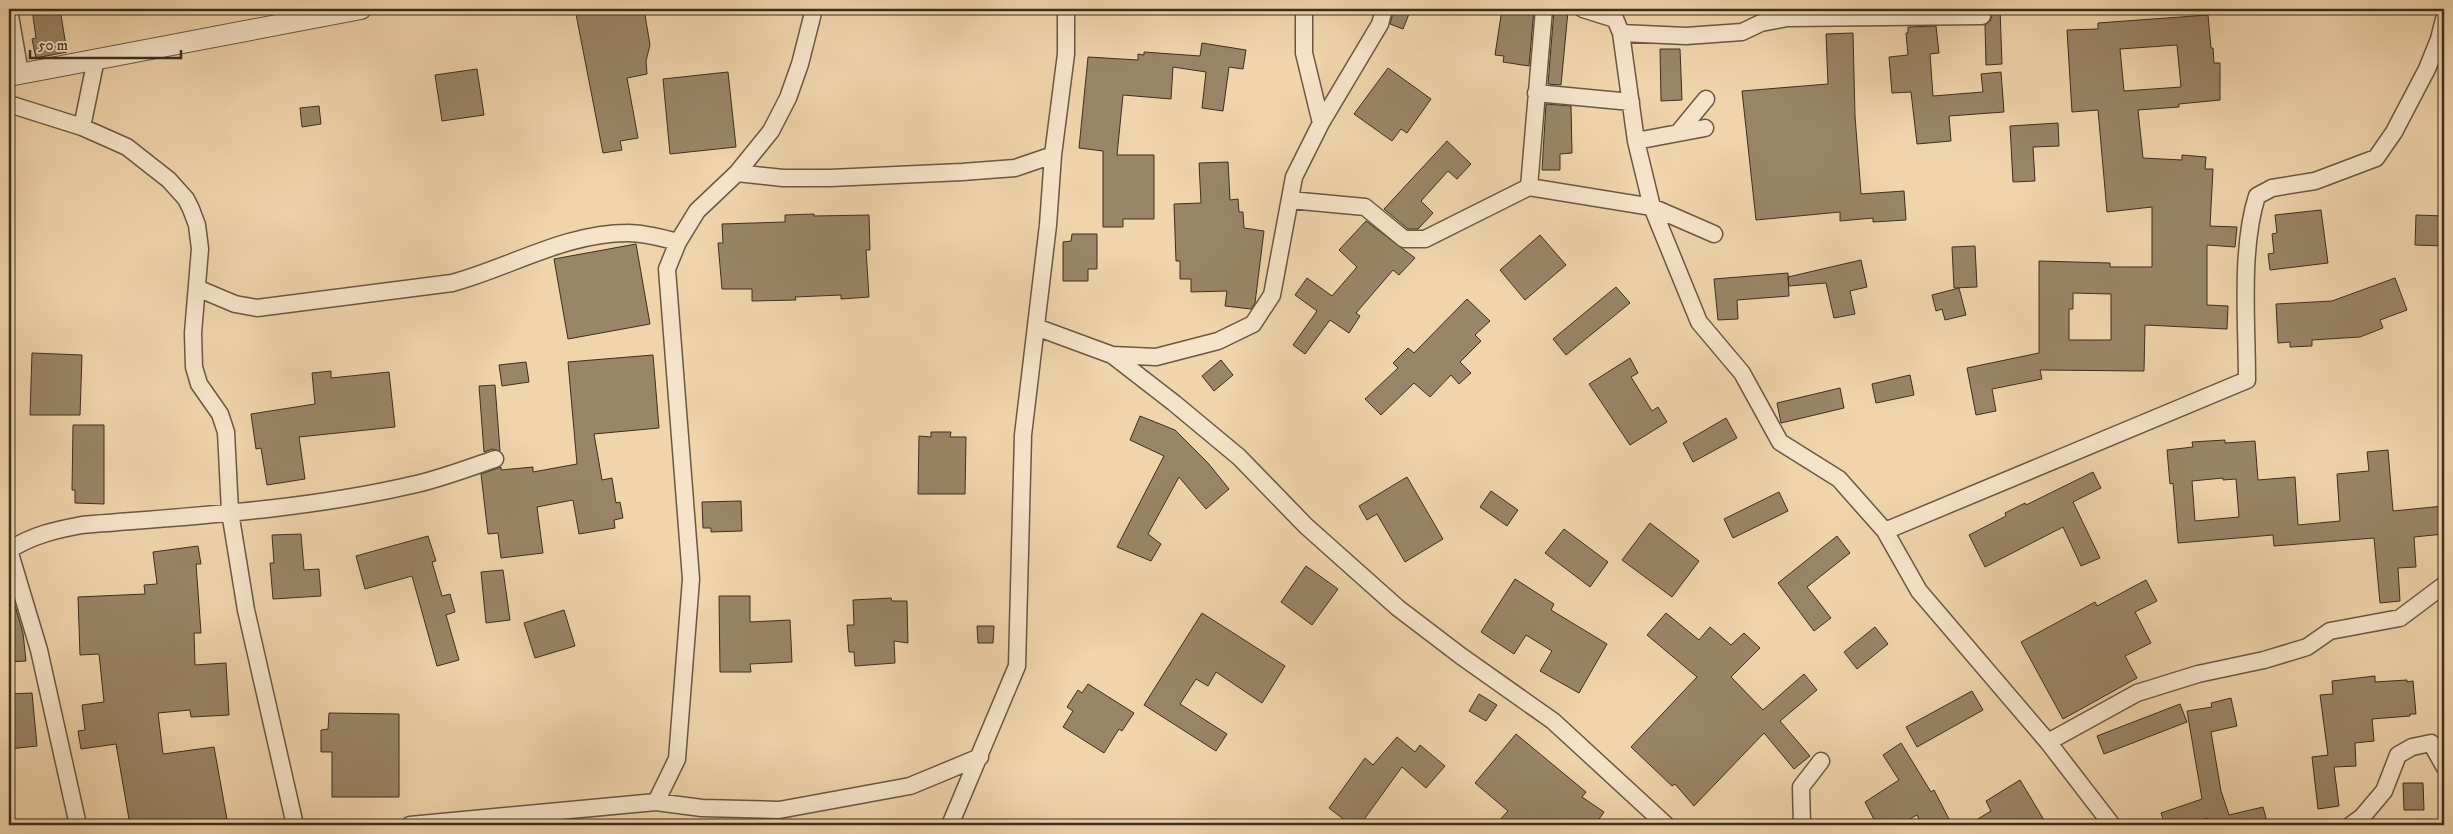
<svg xmlns="http://www.w3.org/2000/svg" width="2453" height="834" font-family="'IM FELL DW Pica',serif">
<rect width="100%" height="100%" fill="#efd4ac"/>
<filter id="stains"><feTurbulence type="fractalNoise" baseFrequency=".004" numOctaves="4"/><feColorMatrix values="0 0 0 0 .2 0 0 0 0 .09 0 0 0 0 .02 0 0 0 .5 -.17"/></filter>
<radialGradient id="worn" r=".72"><stop offset=".6" stop-color="#630" stop-opacity="0"/><stop offset="1" stop-color="#630" stop-opacity=".3"/></radialGradient>
<!-- building -->
<path fill="#998568" stroke="#3c2f1f" fill-rule="evenodd" d="M32,9H60L67,52L36,58L32,39L36,38Z
M575,9H644L650,45L646,61L647,74L627,78L638,138L620,141L622,150L603,153Z
M1394,9H1411L1403,29L1390,24Z
M1502,9H1534L1529,66L1503,62L1504,56L1495,55Z
M1988,9H2000L2002,64L1986,65L1985,25L1990,21L1992,16Z
M1554,10L1568,11L1561,85L1548,84Z
M2208,15L2211,48H2213L2214,63H2220V100L2179,104V107L2138,110L2143,158L2182,160V155L2206,157L2205,169H2213L2210,226L2237,227L2235,247L2207,245V305L2228,306L2227,329L2145,325L2144,371L2040,370L2042,379L1992,389L1996,411L1976,415L1967,368L2039,353V261L2110,263V267H2152V207L2107,212L2098,110L2072,112L2067,30L2098,29V23ZM2177,45L2181,87L2124,91L2120,49ZM2073,293L2111,294V340H2069V309H2073Z
M1936,26L1939,53L1930,54L1933,96L1983,92L1981,74L2001,72L2004,112L1949,116L1951,141L1917,144L1911,92L1892,93L1889,57L1908,55L1906,33H1908V27Z
M1853,33L1855,116L1861,194L1904,191L1906,220L1873,222V218L1840,221V212L1756,220L1742,91L1828,84L1826,34Z
M1202,43L1246,50L1243,69L1229,67L1223,111L1202,108L1206,72L1173,67L1171,99L1123,95L1117,155H1154V219H1123V227H1103V151L1079,148L1088,57L1138,60V54L1144,55V52L1200,56Z
M1660,49H1680L1682,100L1661,101Z
M1388,68L1431,99L1407,133L1401,129L1392,141L1354,114Z
M477,69L484,115L442,121L435,75Z
M728,72L736,147L670,154L663,79Z
M1546,104L1571,106L1572,153L1560,154V170H1542Z
M319,106L321,124L302,127L300,108Z
M2058,123L2059,146L2033,147L2035,181L2013,182L2010,126Z
M1447,141L1471,164L1457,179L1448,171L1421,201L1433,213L1418,229H1408L1384,209Z
M1228,162L1230,200L1238,199L1239,212H1243L1244,228L1264,231L1255,303L1251,309L1225,306L1227,291L1191,292V279H1180V261H1176L1174,204L1201,203L1199,163Z
M2321,210L2328,263L2270,270L2268,254L2274,253L2272,234L2277,233L2275,215Z
M814,214V216L869,215L870,250H866L869,297L841,299V295L795,297L796,300L752,301V289H722L718,243H723L722,224L785,222V215Z
M2416,215L2444,216V246L2415,245Z
M1366,221L1415,258L1399,275L1393,270L1356,313L1360,316L1349,333L1330,320L1305,354L1293,345L1317,311L1295,295L1307,278L1332,296L1357,267L1339,250Z
M1072,234H1097V269H1088V281H1063V242L1071,241Z
M1540,235L1566,265L1525,300L1500,270Z
M636,244L650,324L568,339L554,259Z
M1975,246L1977,287L1954,288L1952,247Z
M1861,260L1867,287L1850,291L1855,314L1834,318L1826,283L1789,286L1788,277Z
M1788,273L1789,296L1737,300L1738,319L1718,320L1714,279Z
M2395,278L2407,310L2380,320L2383,328L2360,337L2312,340V346L2290,347V342L2278,343L2276,304L2332,301Z
M1616,287L1630,303L1566,355L1553,339Z
M1959,288L1966,315L1945,320L1942,309L1936,311L1932,295Z
M1467,299L1490,321L1475,335L1481,341L1460,362L1471,373L1459,384L1451,375L1430,397L1414,383L1381,415L1365,399L1398,368L1393,363L1408,348L1414,353Z
M32,353L82,355L80,415H30Z
M653,355L659,428L594,434L602,480L612,478L616,503L620,502L623,518L614,520L615,528L579,534L573,500L537,507L543,553L501,558L498,533L488,534L481,474L501,467V470L533,467V472L577,464L568,362Z
M1630,358L1638,373L1631,377L1652,411L1658,407L1667,422L1630,445L1589,384Z
M1221,360L1233,375L1214,391L1202,376Z
M526,362L529,382L502,386L499,365Z
M331,371V378L389,372L395,427L299,437L305,479L267,485L261,448L256,449L251,414L315,404L312,373Z
M1910,375L1914,395L1876,403L1872,384Z
M495,385L500,451L492,449L484,452L479,386Z
M1840,388L1844,408L1781,423L1777,403Z
M1140,416L1175,430L1208,463L1229,489L1206,509L1179,477L1148,534L1161,544L1151,561L1117,547L1164,456L1130,440Z
M1726,418L1737,438L1693,462L1683,443Z
M73,425H104V504L75,503V490H72Z
M931,432H951L950,437H966L965,494H918L919,436L931,437Z
M2225,440V443L2255,441L2258,480L2295,477L2298,525L2340,521L2337,474L2369,471L2367,452L2388,450L2393,511L2444,506V534L2414,537L2416,567L2398,568L2400,601L2380,603L2374,538L2274,546L2273,535L2178,543L2173,483L2170,484L2167,450L2193,447L2192,442ZM2223,478V480L2236,479L2239,517L2195,521L2192,481Z
M2093,472L2101,488L2073,502L2100,558L2081,566L2063,527L1985,567L1969,535L2006,516L2005,513L2025,503L2026,505Z
M1407,477L1443,539L1405,562L1377,514L1367,520L1359,506Z
M1491,491L1518,510L1507,526L1480,507Z
M1779,492L1788,511L1733,538L1724,519Z
M741,501L742,531L711,532V528H703L702,502Z
M1650,523L1699,561L1672,597L1622,560Z
M1564,529L1608,562L1590,587L1545,553Z
M301,534L304,570L319,569L321,596L273,599L270,563H274L272,535Z
M428,536L436,561L432,562L442,596L450,594L455,612L446,615L459,660L437,666L412,576L365,589L356,556Z
M1837,536L1850,553L1807,587L1831,618L1814,631L1778,583Z
M198,546L201,564H196L201,633H194L195,665L226,663L229,715L191,717L190,710L158,713L163,754L214,747L228,825H130L116,744L81,749L78,731L85,730L82,705L104,702L99,654L80,655L78,597L145,594L144,585L157,584L153,552Z
M1306,566L1338,589L1312,625L1281,602Z
M503,570L510,620L486,623L481,572Z
M1515,579L1554,604L1551,610L1607,644L1579,693L1540,671L1552,651L1526,635L1514,654L1481,632Z
M2146,580L2157,601L2135,612L2151,643L2125,656L2137,678L2063,719L2021,642L2095,602L2097,606Z
M719,596H750V622L790,620L792,662L750,664L751,672H720Z
M891,598L892,601H907L908,643L894,641L895,663L855,666L854,652H849L847,625H854L853,600Z
M9,602H14L23,633L26,661L9,662Z
M564,610L575,646L535,658L524,623Z
M1202,613L1285,666L1262,703L1216,672L1208,686L1196,679L1180,704L1227,734L1216,751L1144,705Z
M1666,613L1699,640L1710,627L1731,645L1744,633L1760,648L1731,677L1763,710L1804,674L1817,690L1780,721L1810,756L1794,769L1764,733L1694,806L1675,784L1672,786L1631,747L1697,677L1647,635Z
M977,626H994L993,643H978Z
M1875,627L1888,644L1857,669L1844,652Z
M2375,676V682L2407,680V682L2413,681L2416,714H2410V716L2372,719L2374,741L2355,743L2356,766L2334,767L2339,806L2318,809L2312,757L2328,755L2320,695L2333,694L2332,681Z
M1088,684L1134,713L1122,731L1119,729L1104,753L1063,727L1073,711L1067,707L1078,690L1082,693Z
M1972,691L1983,710L1917,747L1906,727Z
M32,693L37,746L9,749V694Z
M1479,694L1497,705L1486,721L1469,711Z
M2231,698L2237,726L2211,732L2221,791L2229,815L2263,807L2268,825H2211L2208,818L2186,825H2165L2161,813L2202,799L2187,711L2212,707L2211,703Z
M2180,704L2187,722L2104,754L2097,736Z
M329,713L399,714V797H332V752H321V730L328,729Z
M1516,734L1586,792L1582,797L1604,812L1595,825H1495L1508,811L1475,783Z
M1397,737L1415,752L1420,745L1445,766L1426,788L1402,767L1360,825H1351L1329,808L1365,758L1373,765Z
M1901,743L1931,792L1934,790L1952,825H1922L1917,815L1898,825H1877L1865,802L1899,780L1883,755Z
M2020,780L2047,825H1968L1991,811L1986,801Z
M2403,783H2423L2424,810H2404Z"/>
<g fill="none" stroke-linecap="round" stroke-linejoin="round">
<defs>
<path id="minor" d="M1304,9V53L1321,123
M1583,9L1615,19
M1611,9L1621,33L1636,141L1652,207L1699,322L1742,373L1780,442L1839,479L1885,531L1919,591L2048,742L2112,825
M9,10L20,73
M1621,33L1686,36L1742,32L1761,23L1787,18L1982,16
M1536,93L1631,102
M9,104L82,127L127,147L169,180L186,199L191,209L197,225L200,249L193,333L194,367L199,384L220,414L226,432L230,512L246,610L295,825
M82,127L96,59
M1678,133L1706,99
M1636,141L1705,128
M737,173L783,178H830L962,172L1015,168L1053,155
M1529,187L1544,9
M1290,200L1365,207L1404,239H1425L1529,187L1652,207L1714,234
M197,288L235,304L257,308L452,283C511,267 565,233 628,233C645,233 662,238 678,242
M1036,327L1112,355L1174,403L1239,457L1306,526L1398,608L1461,656L1553,721L1666,825
M1112,355L1156,357L1218,341L1253,324L1272,295L1294,177L1321,123L1380,24L1384,9
M1885,531L2247,380C2247,324 2240,249 2257,196L2272,188L2315,181L2376,158L2394,132L2427,69L2439,39L2444,19
M2048,742L2137,693L2198,674L2264,660L2307,647L2330,631L2400,618L2444,585
M656,802L677,759L691,579L667,269L678,242L697,211L737,173L771,131L788,98L800,64L814,9
M78,825L39,650L9,550C33,535 55,530 82,525C192,516 304,510 412,485C440,479 468,468 495,459
M410,825L656,802L702,808L779,810L910,786L980,757
M950,825L1017,666L1023,435L1048,225L1053,155L1066,54V9
M1802,825L1801,787L1821,761
M2351,825L2362,817L2384,791L2398,755L2412,747L2431,743L2444,766"/>
<path id="tertiary" d="M9,76L361,9"/>
</defs>
<!-- minor casing -->
<use href="#minor" stroke="#695842" stroke-width="19"/>
<!-- tertiary casing -->
<use href="#tertiary" stroke="#695842" stroke-width="22"/>
<!-- minor -->
<use href="#minor" stroke="#f5e3c9" stroke-width="16"/>
<!-- tertiary -->
<use href="#tertiary" stroke="#f5e3c9" stroke-width="20"/>
</g>
<!-- margin -->
<rect width="2453" height="834" fill="none" stroke="#efd4ac" stroke-width="30"/>
<rect x="10" y="10" width="2433" height="814" fill="none" stroke="#3c2f1f" stroke-width="2.5"/>
<rect x="15" y="15" width="2423" height="804" fill="none" stroke="#3c2f1f"/>
<!-- scale -->
<path d="M30 50v8h151v-8" fill="none" stroke="#3c2f1f" stroke-width="2.5"/>
<text x="38" y="50" font-size="15" fill="#3c2f1f" stroke="#f5e3c9" stroke-width="4" paint-order="stroke">50 m</text>
<rect width="100%" height="100%" filter="url(#stains)"/>
<rect width="100%" height="100%" fill="url(#worn)"/>
</svg>
